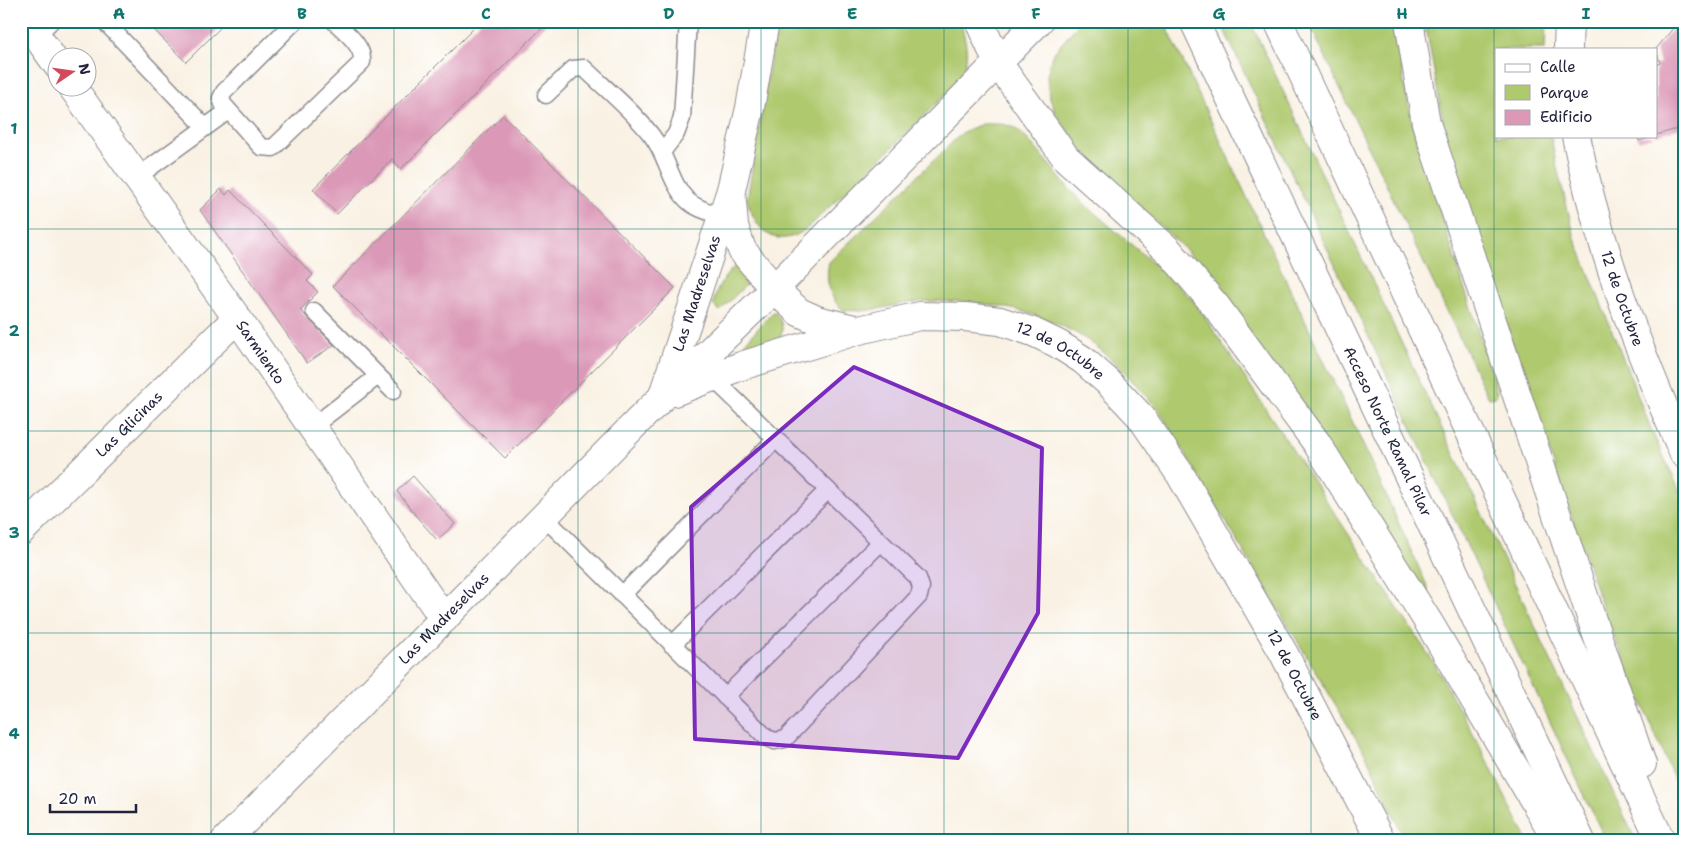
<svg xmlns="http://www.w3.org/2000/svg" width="1705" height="862" font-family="'Shantell Sans',sans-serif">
<rect width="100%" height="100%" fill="#fff"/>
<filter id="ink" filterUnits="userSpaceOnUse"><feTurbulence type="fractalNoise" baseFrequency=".02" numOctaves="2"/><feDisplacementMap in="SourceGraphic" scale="10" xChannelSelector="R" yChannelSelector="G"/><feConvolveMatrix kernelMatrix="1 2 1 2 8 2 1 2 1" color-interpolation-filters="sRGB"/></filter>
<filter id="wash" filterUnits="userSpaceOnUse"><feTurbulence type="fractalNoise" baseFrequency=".0096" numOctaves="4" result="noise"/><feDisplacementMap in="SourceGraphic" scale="20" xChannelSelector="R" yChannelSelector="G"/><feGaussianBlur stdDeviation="1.12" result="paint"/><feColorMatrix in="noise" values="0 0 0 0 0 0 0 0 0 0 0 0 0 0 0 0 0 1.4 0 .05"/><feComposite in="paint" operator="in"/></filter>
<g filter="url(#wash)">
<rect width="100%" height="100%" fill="#f9f1e3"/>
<!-- green -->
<path fill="#afc96e" stroke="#687654" d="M777,21H960C968,47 971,64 954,86C912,127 871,170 827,209C817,219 805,233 791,237C765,244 753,220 747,200Z
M1081,21H1164L1354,425L1428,588V592L1423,593L1187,251L1107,175L1078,145L1056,114L1049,96L1047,76L1052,55Z
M1220,21H1250L1636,841H1606Z
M1308,21H1396L1404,84L1414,131L1493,377L1497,394L1495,397L1489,398L1486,393Z
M1425,21H1546L1545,49H1496V136H1551L1556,164L1575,238L1653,434L1684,500V803L1605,615L1494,288L1447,144Z
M982,124C992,124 1003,123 1012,127C1028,134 1059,179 1074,194C1113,231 1156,263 1194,301L1434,663L1479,745L1528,841H1405L1367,757L1160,412C1135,384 1108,350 1074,332C1026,306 969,298 915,302C902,303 890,307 878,309C866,311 855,311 843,310C829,298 825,280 829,262L963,132Z
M737,264L752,279L720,311L713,305C715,289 726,274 737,264Z
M774,311C782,322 785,327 779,340L748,350L743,345Z"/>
<g id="blocks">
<!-- building -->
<path fill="#db99b7" d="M145,21H227L186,62Z
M481,21H549L401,169L392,159L337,214L313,189Z
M1679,21H1684V127L1656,135V65L1660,63L1656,49Z
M503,115L675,288L505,458L333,286Z
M1637,136H1653V137L1639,141Z
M221,189L226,195L230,190L313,275L307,281L318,292L300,310L334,345L307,363L200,210Z
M413,476L455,524L437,540L416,516L397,491Z"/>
</g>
</g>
<g filter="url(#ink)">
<use href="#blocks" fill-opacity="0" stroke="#8e8a8f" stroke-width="1"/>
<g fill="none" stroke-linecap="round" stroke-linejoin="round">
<defs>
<path id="service" d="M295,21L224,92L221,98L223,104L261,147L273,148L362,62C364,46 345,32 334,21
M106,23L205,127
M36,36L51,21
M546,95L573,69L584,68C607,90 633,111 652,136C667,155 670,183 687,200C696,209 711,212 722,217
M662,152L676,134L682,118L688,21
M137,177L228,111
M314,311L393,391
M312,427L378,376
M545,518L767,738L775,741L785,739L919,596L921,587L918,578L712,377
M622,595L776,439
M672,645L828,490
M725,697L881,542"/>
<g id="minor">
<path d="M26,21L58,66"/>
<path id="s1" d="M73,88L237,318L444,619"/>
<path id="s2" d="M664,392L731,190"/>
<path d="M674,392L741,366L859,330"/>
<path id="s3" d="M21,531L237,318"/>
<path id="s4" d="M225,841L645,414L774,289"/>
</g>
<g id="tertiary">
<path id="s5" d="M765,21L750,108L731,190L734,226L742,250L774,289L799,312L817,320L859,330L920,316L965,317L1000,321L1033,332L1058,344L1083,360L1108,382L1141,417L1180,474L1283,652L1381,841"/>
<path d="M1568,49L1569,21"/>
<path id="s6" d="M1576,136C1598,246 1639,352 1684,454"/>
<path d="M774,289L1039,21"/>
</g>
<g id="motorway">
<path d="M979,21L998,63L1066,158L1168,250L1216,306L1316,442L1429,623L1558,841"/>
<path id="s7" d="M1194,21L1581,841"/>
<path d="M1278,21L1661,841"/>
<path d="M1409,21L1426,123L1597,635L1642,764"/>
</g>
</defs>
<!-- service casing -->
<use href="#service" stroke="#8e8a8f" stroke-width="19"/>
<!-- minor casing -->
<use href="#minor" stroke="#8e8a8f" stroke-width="30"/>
<!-- tertiary casing -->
<use href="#tertiary" stroke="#8e8a8f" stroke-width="30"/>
<!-- motorway casing -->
<use href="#motorway" stroke="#8e8a8f" stroke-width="30"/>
<!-- service -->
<use href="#service" stroke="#fff" stroke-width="16"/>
<!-- minor -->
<use href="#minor" stroke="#fff" stroke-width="28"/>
<!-- tertiary -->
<use href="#tertiary" stroke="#fff" stroke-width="28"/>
<!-- motorway -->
<use href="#motorway" stroke="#fff" stroke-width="28"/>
</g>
</g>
<!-- marked area -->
<path fill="#7b2cbf" fill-opacity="0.2" stroke="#7b2cbf" stroke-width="4" stroke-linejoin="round" d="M854,367L1042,448L1038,613L958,758L695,739L691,507Z"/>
<!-- grid -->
<path fill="none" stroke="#0f766e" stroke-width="1" stroke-opacity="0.55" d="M211,21V841M394,21V841M578,21V841M761,21V841M944,21V841M1128,21V841M1311,21V841M1494,21V841M21,229H1684M21,431H1684M21,633H1684"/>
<g text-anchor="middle" stroke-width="4.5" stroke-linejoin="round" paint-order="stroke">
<!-- street labels -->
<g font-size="15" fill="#22223b" stroke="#fff">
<text dy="5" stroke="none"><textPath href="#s2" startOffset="104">Las Madreselvas</textPath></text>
<text dy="5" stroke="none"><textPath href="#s6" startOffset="169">12 de Octubre</textPath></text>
<text dy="5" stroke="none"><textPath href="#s1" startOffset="324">Sarmiento</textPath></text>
<text dy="5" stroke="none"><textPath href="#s5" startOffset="592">12 de Octubre</textPath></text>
<text dy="5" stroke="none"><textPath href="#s3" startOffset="152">Las Glicinas</textPath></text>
<text dy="5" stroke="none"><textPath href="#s7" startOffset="454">Acceso Norte Ramal Pilar</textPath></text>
<text dy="5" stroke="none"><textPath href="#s4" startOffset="312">Las Madreselvas</textPath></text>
<text dy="5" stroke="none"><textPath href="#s5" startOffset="998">12 de Octubre</textPath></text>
</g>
</g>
<!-- margin -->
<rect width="1705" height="862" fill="none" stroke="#fff" stroke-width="55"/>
<!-- legend -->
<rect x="1495" y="48" width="162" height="90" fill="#ffffff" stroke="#a7a7b1"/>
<rect x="1505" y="64" width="25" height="8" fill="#ffffff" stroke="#a7a7b1"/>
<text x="1540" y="72" font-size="15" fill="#22223b">Calle</text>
<rect x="1505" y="85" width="25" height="15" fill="#afc96e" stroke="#a7a7b1"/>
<text x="1540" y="98" font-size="15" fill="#22223b">Parque</text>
<rect x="1505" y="110" width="25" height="15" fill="#db99b7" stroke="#a7a7b1"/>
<text x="1540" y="122" font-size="15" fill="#22223b">Edificio</text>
<!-- north arrow -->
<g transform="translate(72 72) rotate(77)"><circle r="24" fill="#ffffff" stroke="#a7a7b1"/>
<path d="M0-4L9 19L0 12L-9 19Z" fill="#d1495b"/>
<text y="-8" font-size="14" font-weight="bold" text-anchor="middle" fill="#22223b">N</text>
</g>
<!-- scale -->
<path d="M50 804v8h86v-8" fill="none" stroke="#22223b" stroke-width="2.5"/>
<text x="58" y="804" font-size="15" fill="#22223b" stroke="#ffffff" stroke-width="4" paint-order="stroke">20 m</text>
<rect x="28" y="28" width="1650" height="806" fill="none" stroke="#0f766e" stroke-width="2"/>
<g font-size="16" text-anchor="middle" font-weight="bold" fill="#0f766e">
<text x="119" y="19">A</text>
<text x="302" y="19">B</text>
<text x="486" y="19">C</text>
<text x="669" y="19">D</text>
<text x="852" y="19">E</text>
<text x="1036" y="19">F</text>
<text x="1219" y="19">G</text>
<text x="1402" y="19">H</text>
<text x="1586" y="19">I</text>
<text x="14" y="134">1</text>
<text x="14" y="336">2</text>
<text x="14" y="538">3</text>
<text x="14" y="739">4</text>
</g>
</svg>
